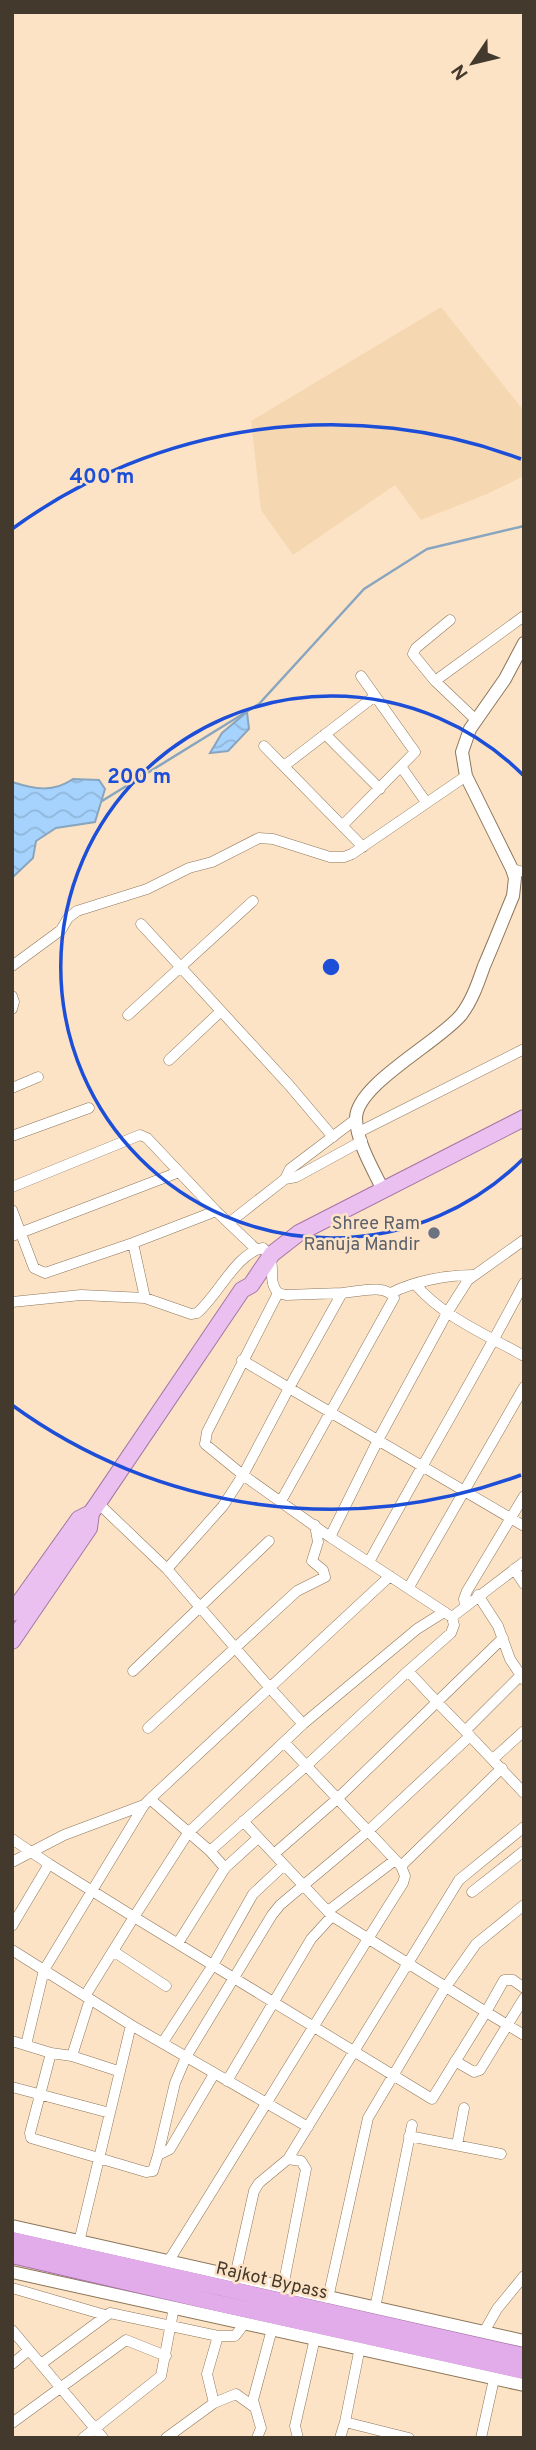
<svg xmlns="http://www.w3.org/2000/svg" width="536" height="2450" font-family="Overpass,sans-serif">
<defs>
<pattern id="water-waves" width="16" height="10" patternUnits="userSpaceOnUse" patternTransform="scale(1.75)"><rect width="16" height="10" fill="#a6d3fd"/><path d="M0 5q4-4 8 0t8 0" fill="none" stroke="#90b6d9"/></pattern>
</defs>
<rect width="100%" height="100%" fill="#fde3c5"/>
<!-- built -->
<path fill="#f5d7b2" d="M441,307L524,411V476L487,494L421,520L395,485L293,555L261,510L251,421Z"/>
<!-- water -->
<path fill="url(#water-waves)" stroke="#88a5bf" stroke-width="2" d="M247,712L249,729L228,751L210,753L222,733Z
M73,779L99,780L105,789L95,822L56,828L36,841L33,858L12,878V782C34,789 53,793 73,779Z"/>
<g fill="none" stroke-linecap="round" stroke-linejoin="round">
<!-- stream -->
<path stroke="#88a5bf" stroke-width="2.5" d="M102,801L259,704L364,589L427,549L524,526"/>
<defs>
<path id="minor" d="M450,620L416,648L413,654L435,681L476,720
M435,681L524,616
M325,734L380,789
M264,746L363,847
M284,766L375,696
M402,768L426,802
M343,825L415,752L361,676
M512,869L524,872
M141,924L289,1085L333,1137
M12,966L61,930L68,918L77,911L147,889L189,868L212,862L259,838L273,839L330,857H344L352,854L466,776
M12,996L14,1002L12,1009
M128,1015L253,901
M169,1060L221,1011
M12,1088L38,1077
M359,1132L524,1049
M12,1136L89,1108
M285,1179L296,1177L362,1141
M12,1187L140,1135L147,1138L216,1211L256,1249
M12,1210L34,1268L45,1273L133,1243L145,1298
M230,1222L285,1179L290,1169L356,1119
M12,1236L179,1172
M133,1243L216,1211
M415,1284C443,1317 487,1335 524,1356
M278,1293L207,1432L205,1444L243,1475L330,1537L452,1617L454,1625L451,1633L408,1671
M391,1293C415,1281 446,1275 473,1275
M12,1302L81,1295L145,1298L191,1314L197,1313C217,1297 237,1252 263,1248C280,1265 265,1277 278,1293L286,1295L342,1293L289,1388L242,1360
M281,1501L394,1298C386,1283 357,1292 342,1293
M98,1503L167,1569L270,1688L303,1724
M330,1537L378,1440L447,1313L468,1280L524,1240
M369,1562C420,1468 475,1377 524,1283
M167,1569L223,1506L243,1475L289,1388L524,1526
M514,1569L524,1584
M409,1587L524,1387
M478,1595L498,1626L510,1659L524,1680
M465,1606L464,1599L467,1591L524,1496
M452,1617L524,1562
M133,1671L269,1541
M148,1728L297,1591L325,1577L323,1570L312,1561L318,1542L315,1525
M465,1731L520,1676
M493,1759L524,1731
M150,1799L390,1576
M243,1821L332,1916L486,2012L432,2099L134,1917L188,1833L303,1724L417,1629L444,1612
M12,1839L49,1864L12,1926
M210,1851L306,1766L408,1671L437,1702L503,1638
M274,1854L336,1800L437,1702L470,1736
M12,1862L64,1835L144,1805L150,1799L210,1851L225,1868
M49,1864L134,1917L85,1996
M401,1866L502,1768
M472,1892L524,1851
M328,1911L395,1860
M178,1943L225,1868L258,1838
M12,1950L131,2025L308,2127
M113,1951L166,1986
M524,1988L513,1980H504L486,2012L524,2035
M90,1999L72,2056L118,2071
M12,2041L51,2053L72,2056
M163,2042L213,1965L253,1894L284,1865
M26,2045L44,1970L144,1805
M51,2053L30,2133L31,2138L146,2172L153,2171L158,2155
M455,2061L474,2072L480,2070L524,1998
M214,2074L170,2149L158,2155L175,2083L186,2057L272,1915L280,1905L367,1832L470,1736L524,1793
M227,2081L311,1939L332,1916
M12,2087L110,2113
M409,2136L501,2154
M457,2145L464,2108
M79,2242L131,2025
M168,2262C247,2136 324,2008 403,1883L405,1876L401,1866L284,1742
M235,2276L254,2191L259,2183L288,2159L459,1880L524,1827
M283,2287L306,2169L301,2161L288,2159
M12,2288L105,2315
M328,2298L368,2118L445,1988L476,1944L524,1905
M375,2308L412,2125
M12,2330L103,2438
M484,2332L497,2309L524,2276
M360,2347L345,2422L409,2438
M12,2364L29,2350
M41,2364L110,2313L218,2336H235L245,2323
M214,2403L236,2394L254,2407
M12,2423L126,2340L166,2356
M83,2438L161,2376L174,2307
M166,2438L214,2403L207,2374L218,2336
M257,2438L261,2428L253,2400L272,2329
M298,2438L295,2426L315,2338
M340,2438L345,2422
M481,2438L494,2379"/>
<path id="tertiary" d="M383,1190C373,1169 357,1143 356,1119C355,1085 439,1042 461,1015C472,1001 478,983 484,966C494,943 503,920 513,896L515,878L512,869L466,776L462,752L470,729L505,679L524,643
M12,2226L524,2341
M12,2272L524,2385"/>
<path id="primary" d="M12,1613L79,1519L91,1513
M12,1641L89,1528L91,1513L98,1503L242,1290L251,1285L272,1254L299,1233L524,1118"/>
<path id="trunk" d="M12,2240L524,2356
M12,2255L217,2303L524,2371"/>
</defs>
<!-- minor casing -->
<use href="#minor" stroke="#8d765a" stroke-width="11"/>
<!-- tertiary casing -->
<use href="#tertiary" stroke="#8d765a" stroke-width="14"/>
<!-- primary casing -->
<use href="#primary" stroke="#a675a5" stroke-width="18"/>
<!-- trunk casing -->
<use href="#trunk" stroke="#a675a5" stroke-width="18"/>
<!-- minor -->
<use href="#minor" stroke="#fff" stroke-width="10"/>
<!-- tertiary -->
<use href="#tertiary" stroke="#fff" stroke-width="12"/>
<!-- primary -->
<use href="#primary" stroke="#e9c0ef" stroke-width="16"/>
<!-- trunk -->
<use href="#trunk" stroke="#e2abea" stroke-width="16"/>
</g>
<!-- distance rings -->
<g fill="none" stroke="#1d4ed8" stroke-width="3.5">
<path d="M523 1159A271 271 0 1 1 523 775"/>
<path d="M521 1475A542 542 0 0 1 12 1405M12 529A542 542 0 0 1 521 459"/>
</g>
<!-- markers -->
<circle fill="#6b7280" stroke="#fde3c5" stroke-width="2.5" cx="434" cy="1233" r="7"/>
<g text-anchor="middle" stroke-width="5" stroke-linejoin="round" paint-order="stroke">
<!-- worship labels -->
<g font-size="18" fill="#5b616d" stroke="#fde3c5" text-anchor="end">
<text x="420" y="1229">Shree Ram<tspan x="420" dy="21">Ranuja Mandir</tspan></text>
</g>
<!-- street labels -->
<g font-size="18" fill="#43392d" stroke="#fde3c5">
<text transform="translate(272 2280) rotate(13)" y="6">Rajkot Bypass</text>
</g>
</g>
<circle cx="331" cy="967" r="10" fill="#1d4ed8" stroke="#fde3c5" stroke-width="3.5"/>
<g font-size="21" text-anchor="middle" font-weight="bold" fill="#1d4ed8" stroke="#fde3c5" stroke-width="5" stroke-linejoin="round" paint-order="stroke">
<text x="102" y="483">400 m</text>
<text x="139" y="783">200 m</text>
</g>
<!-- border -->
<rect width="536" height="2450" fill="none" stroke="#43392d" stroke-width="28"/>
<!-- north arrow -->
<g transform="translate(473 63) rotate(235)" stroke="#fde3c5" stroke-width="5" paint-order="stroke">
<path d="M0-5L12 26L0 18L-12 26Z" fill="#43392d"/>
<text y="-10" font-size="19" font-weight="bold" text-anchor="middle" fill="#43392d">N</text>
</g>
</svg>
